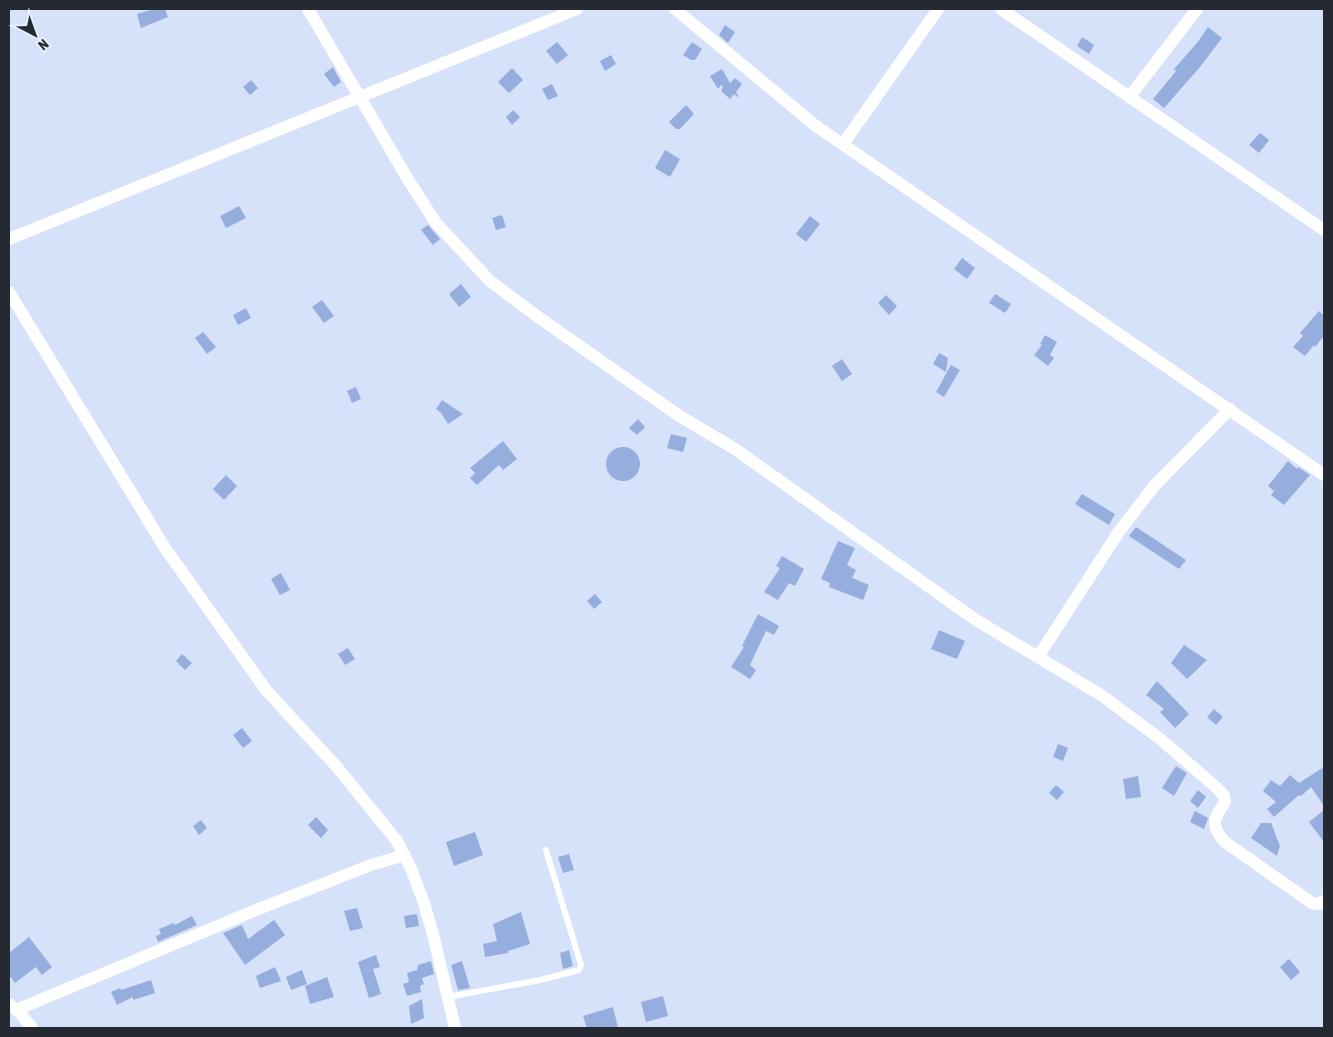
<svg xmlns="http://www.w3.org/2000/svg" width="1333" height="1037" font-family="'Asap Condensed',sans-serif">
<rect width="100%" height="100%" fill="#d5e2fa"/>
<!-- building -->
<path fill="#95aede" d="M154,9H165L168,17L141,28L137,14Z
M725,25L735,32L728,43L719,35Z
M1208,27L1222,38L1200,67L1164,108L1153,99L1176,71L1174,69L1197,43Z
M1082,37L1094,45L1089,54L1077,46Z
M557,42L568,55L557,64L546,51Z
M692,42L702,49L695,60H691L683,55Z
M611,55L616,64L605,71L600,61Z
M333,67L341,82L334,87L324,74Z
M512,68L523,80L509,93L498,82Z
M722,69L730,83L735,78L742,84L736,92L739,98L734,94L730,99L721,91L723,87L721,85L718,89L710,76Z
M251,80L258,88L250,95L243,87Z
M552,84L558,96L548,100L542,89Z
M686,105L694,114L680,129H676L669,122Z
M513,110L520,117L512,125L506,117Z
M1260,133L1269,140L1259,153L1249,145Z
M665,150L680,159L670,177L655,168Z
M239,206L246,218L226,228L220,216Z
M502,215L506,227L496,230L492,218Z
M810,216L820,224L806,242L796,234Z
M428,225L440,239L433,245L421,230Z
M962,258L975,268L967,279L954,269Z
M461,284L471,297L459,307L449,294Z
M995,294L1011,304L1005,313L989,303Z
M886,295L897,306L889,315L878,303Z
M322,300L334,316L324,323L312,307Z
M246,308L251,318L238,325L233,315Z
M1319,311L1324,316V336L1315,347L1314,345L1305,356L1293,347L1303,336L1300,333Z
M203,332L216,347L207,354L195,338Z
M1045,335L1057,342L1050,355L1054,358L1048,366L1034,355L1042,345L1040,344Z
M939,353L948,358L946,372L933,364Z
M842,359L852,374L842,381L832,366Z
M951,365L960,370L944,397L936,392Z
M356,387L361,399L352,403L347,391Z
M442,400L463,414L448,424L441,413L436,409Z
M638,419L645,427L637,435L629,428Z
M671,434L687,438L683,452L667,448Z
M503,441L517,459L503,470L499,465L477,485L470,478L475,473L470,468Z
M606 464a17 17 0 1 1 34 0a17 17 0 1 1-34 0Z
M1288,461L1297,469L1298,467L1310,475L1284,505L1271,495L1274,491L1268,486Z
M226,475L237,486L224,500L213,489Z
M1082,494L1115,514L1109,525L1075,504Z
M1136,527L1186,560L1179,569L1129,536Z
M838,541L855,548L847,565L856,570L852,578L869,585L863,600L829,587L830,583L821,579Z
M782,556L804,569L795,586L789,583L778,600L764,592L780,568L776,566Z
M281,573L290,590L280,595L271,579Z
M595,594L602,602L594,609L587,601Z
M758,614L779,626L774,635L766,631L750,665L756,670L750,679L731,667L744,647L742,646Z
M939,630L965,641L957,659L931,649Z
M1184,645L1207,660L1187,679L1171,663Z
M348,648L355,659L345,665L338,654Z
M182,654L192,663L185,670L176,661Z
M1157,681L1189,714L1175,728L1160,712L1164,709L1146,695Z
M1214,709L1223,717L1216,725L1207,717Z
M242,728L252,741L243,748L233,735Z
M1058,744L1068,748L1063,761L1053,757Z
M1176,766L1187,773L1174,796L1162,788Z
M1324,767V776L1322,778L1324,781V806L1311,787L1301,796L1299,795L1274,817L1267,809L1276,802L1263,791L1271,780L1280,786L1290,775L1299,783Z
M1138,776L1141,797L1126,799L1123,779Z
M1056,785L1064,792L1057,800L1049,793Z
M1198,790L1206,797L1198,808L1190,801Z
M1324,810V842L1309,822Z
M1195,811L1208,818L1204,829L1190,822Z
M316,817L328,830L321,838L308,825Z
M201,820L207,828L199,835L193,826Z
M1261,823H1271L1280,846L1277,856L1251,838Z
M475,832L483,855L454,866L446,842Z
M569,854L574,870L563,873L558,857Z
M357,908L363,928L350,931L344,911Z
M521,912L530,944L508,951V953L485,957L483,944L497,941L493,924Z
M417,914L419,926L406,928L404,916Z
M192,916L197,925L158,942L156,936L161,934L159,929L174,923L175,925Z
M274,920L285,935L245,965L223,933L242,925L248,939Z
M29,937L52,967L42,975L36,967L15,983L9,975V953Z
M569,950L573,966L563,969L560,953Z
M376,955L380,967L373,969L381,994L369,998L358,962Z
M1289,959L1300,972L1291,980L1280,967Z
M431,961L434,974L422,978L424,984L420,986L421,992L407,996L403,984L409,982L407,973L417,970L418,965Z
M462,961L470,988L458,990L451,965Z
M275,967L281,981L260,988L256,976Z
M302,970L307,984L291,990L286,977Z
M327,977L334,997L310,1004L305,986Z
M151,980L155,993L133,1000V997L117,1005L111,992L120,988L121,990Z
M663,996L668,1016L646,1022L641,1002Z
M422,999L424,1018L411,1024L409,1006Z
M613,1007L618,1028H587L583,1016Z"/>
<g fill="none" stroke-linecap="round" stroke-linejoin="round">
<!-- service -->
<path stroke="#fff" stroke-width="6" d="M448,997L540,980L579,970L581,965L546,850"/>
<!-- minor -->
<path stroke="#fff" stroke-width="12" d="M308,9L409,181L436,223L490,281L541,319L678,415L735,449L976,620L1101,695L1159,738L1217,788L1224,796L1225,802C1213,820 1210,825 1225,842L1312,903L1319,904L1324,901
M675,9L816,126L1324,475
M1001,9L1324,230
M1130,96L1197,9
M843,144L938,9
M9,239L577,9
M9,292L165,548L266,690L336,766L397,841L412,871L424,903L433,934L455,1028
M1038,657L1118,533L1154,486L1230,409
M9,1004L21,1014L32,1028
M16,1010L261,908L371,865L405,855"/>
</g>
<!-- border -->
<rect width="1333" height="1037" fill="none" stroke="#252932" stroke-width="20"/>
<!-- north arrow -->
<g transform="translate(35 35) rotate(139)" stroke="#e7effe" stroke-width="4" paint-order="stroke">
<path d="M0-4L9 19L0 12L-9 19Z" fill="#252932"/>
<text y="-8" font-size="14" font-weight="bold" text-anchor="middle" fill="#252932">N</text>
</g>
</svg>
